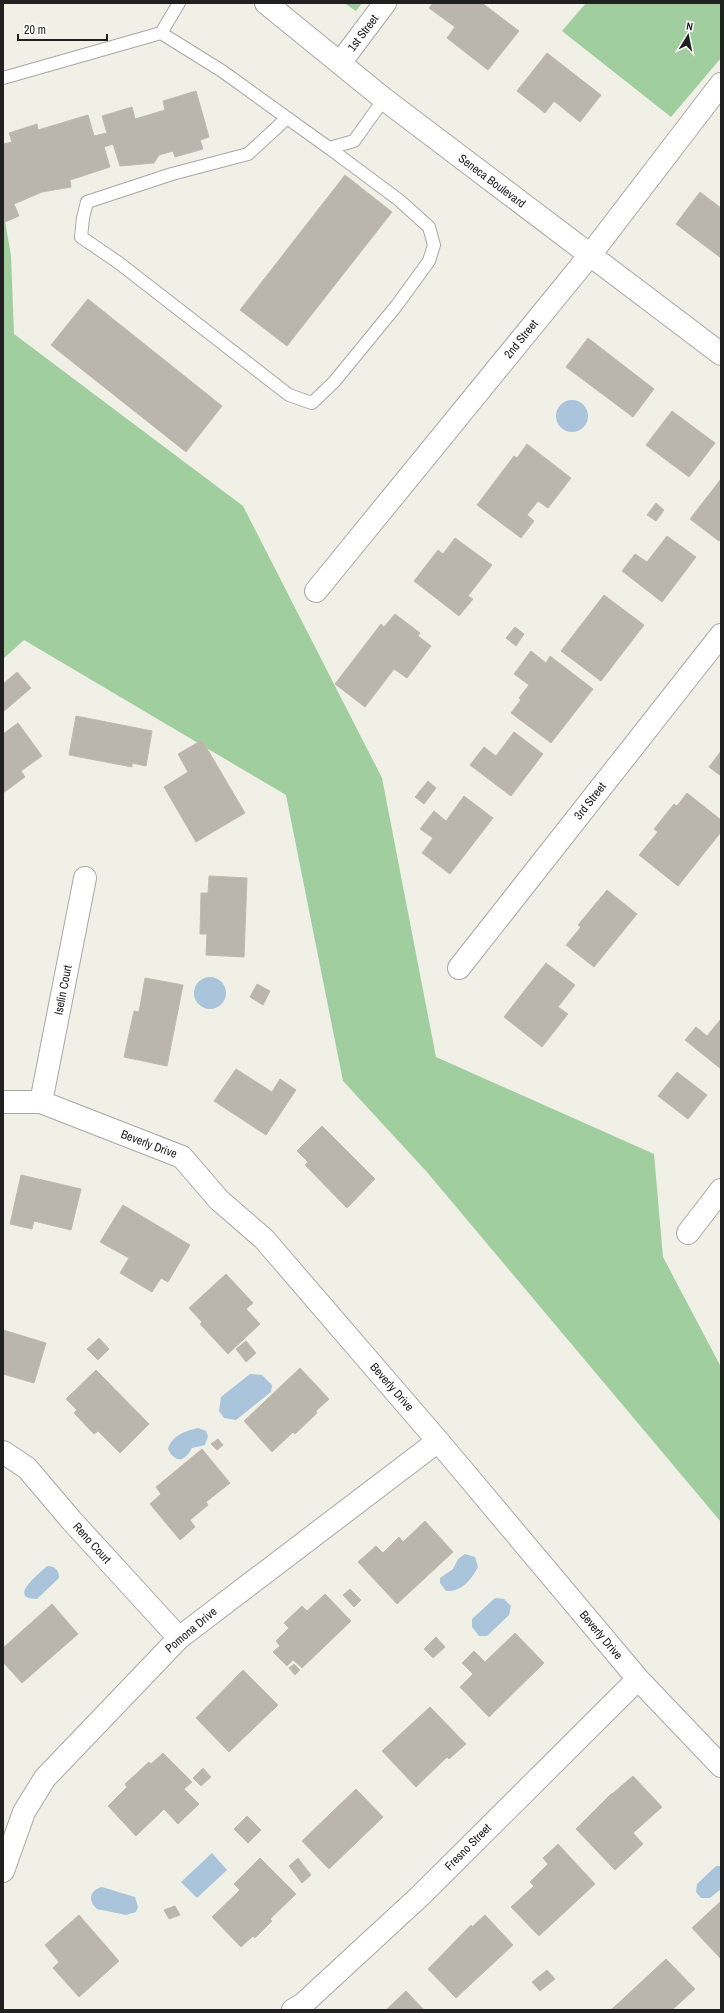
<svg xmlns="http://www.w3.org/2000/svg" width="724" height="2013" font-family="'Archivo Narrow',sans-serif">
<rect width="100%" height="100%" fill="#f0f0e7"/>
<!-- forest -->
<path fill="#a0ce9e" d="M344,3H362L356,11Z
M586,3H721V58L671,117L562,31Z
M3,209L11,256L14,334L243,506L382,778L436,1057L654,1154L663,1257L721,1367V1522L426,1171L343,1081L286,795L24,640L3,659Z"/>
<!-- water -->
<path fill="#aac4dc" d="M556 416a16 16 0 1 1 32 0a16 16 0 1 1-32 0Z
M194 993a16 16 0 1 1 32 0a16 16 0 1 1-32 0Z
M250,1374L262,1375L272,1385L271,1392L236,1420L224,1418L219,1411L221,1397Z
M198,1428L206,1431L208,1436L205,1445L192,1448C190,1451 189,1454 186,1456C179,1464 171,1456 168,1449C172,1435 186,1431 198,1428Z
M465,1554L475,1557L478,1567C471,1580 462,1592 446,1591L440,1583V1578L453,1569L458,1559Z
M47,1566C55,1566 59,1570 59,1578L37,1599C6,1599 40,1573 47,1566Z
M495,1598L504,1599L511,1606L509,1615L487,1636H479L472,1627V1619Z
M212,1853L227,1870L197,1898L181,1882Z
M716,1866H721V1889L710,1898H701L696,1892L697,1884Z
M102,1887L135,1897L138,1907L136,1912L126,1915L97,1909C87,1900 90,1890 102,1887Z"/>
<!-- building -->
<path fill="#bab6ad" stroke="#c2baaa" d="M433,3H482L519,31L488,70L447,38L455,27L429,8Z
M547,53L601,95L580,122L554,101L545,113L517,91Z
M196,91L209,137L200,140L203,149L175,157L173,151L159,155L154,163L120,166L113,144L104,147L110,167L70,180L71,187L42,192L14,204L19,216L3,223V144L12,142L9,133L37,124L38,130L88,115L94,136L107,133L102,116L132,107L135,119L165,110L163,101Z
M345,175L392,212L287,346L240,310Z
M700,192L721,208V258L676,224Z
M88,299L222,406L186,452L51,345Z
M588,338L654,389L633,417L566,367Z
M672,411L715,443L689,477L646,445Z
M527,444L571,478L548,508L538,501L527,515L534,521L521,538L477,505L514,456L517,458Z
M721,479V539L719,541L690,519Z
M656,503L664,510L656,521L647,515Z
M667,536L696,557L662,602L622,571L635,554L647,562Z
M455,538L492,565L468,596L473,599L459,616L414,581L438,550L443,554Z
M604,595L644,625L601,681L561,651Z
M395,614L420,633L418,636L431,646L407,678L394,669L365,707L335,684L381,624L384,627Z
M515,627L524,634L516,646L506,638Z
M531,651L546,663L550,656L593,689L551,743L511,713L521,700L519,698L529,685L514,674Z
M17,672L31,688L3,712V684Z
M76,716L152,731L146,766L132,763V767L69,755Z
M18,723L42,756L21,771L25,777L3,793V734Z
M514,732L543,754L511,796L470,765L484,747L496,756Z
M202,740L245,813L196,842L164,787L188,772L178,754Z
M721,751V776L709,767Z
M428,781L436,788L424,804L415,797Z
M687,793L721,820V832L678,886L639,855L658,832L654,829L674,804L677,806Z
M464,796L493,818L450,874L422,853L433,838L420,829L434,811L446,821Z
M209,876L247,878L244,957L206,955L207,934H200L201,893H208Z
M607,890L637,914L594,967L566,945L581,927L578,925Z
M546,963L575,985L558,1007L568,1014L542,1047L504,1017Z
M145,978L183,985L167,1066L124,1057L134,1011L139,1012Z
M257,984L270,991L263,1005L250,997Z
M721,1019V1069L685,1040L696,1027L707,1036Z
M236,1069L272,1092L280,1079L296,1090L266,1135L214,1101Z
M677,1072L707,1095L688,1119L658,1096Z
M322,1126L375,1179L347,1208L305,1165L308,1162L297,1151Z
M21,1175L81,1189L71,1230L34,1221L32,1229L10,1224Z
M123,1205L190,1245L168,1282L161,1278L152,1292L120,1273L129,1258L100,1242Z
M226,1274L253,1303L246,1309L260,1324L228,1354L200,1324L202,1322L189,1308Z
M3,1330L46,1343L34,1383L3,1374Z
M99,1338L109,1349L98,1360L87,1349Z
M246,1341L256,1353L246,1362L236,1349Z
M300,1368L329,1399L316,1411L317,1413L295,1434L293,1432L272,1452L244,1421Z
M96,1370L149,1424L120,1453L98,1431L94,1434L74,1413L77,1410L66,1399Z
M218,1439L223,1445L217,1450L211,1444Z
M202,1449L230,1483L206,1502L208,1505L190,1520L195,1527L180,1540L150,1504L161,1494L156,1487Z
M425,1521L453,1552L397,1604L358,1562L376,1546L383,1553L399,1537L403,1542Z
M350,1589L361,1600L354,1607L343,1595Z
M325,1594L351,1621L302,1668L293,1660L287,1666L273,1652L280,1646L276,1641L289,1628L284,1623L302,1606L307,1611Z
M52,1604L78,1634L22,1683L3,1662V1648Z
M515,1633L544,1663L489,1717L460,1687L473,1674L462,1663L474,1651L485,1662Z
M436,1637L445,1647L433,1658L424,1649Z
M294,1664L300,1670L295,1675L289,1668Z
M243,1670L278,1705L229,1752L196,1718Z
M430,1707L466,1744L449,1759L447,1757L416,1787L382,1751Z
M163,1753L192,1782L184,1789L199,1804L178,1824L164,1809L136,1836L108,1806L127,1787L125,1784L149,1762L151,1764Z
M203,1768L211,1777L201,1786L193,1778Z
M633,1776L662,1807L633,1833L643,1844L615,1870L576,1829L612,1793V1794Z
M356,1789L383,1817L329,1869L302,1841Z
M247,1816L261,1830L248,1843L234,1829Z
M558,1844L595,1884L539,1936L511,1907L534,1886L530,1882L548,1864L543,1858Z
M260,1858L296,1894L270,1919L272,1921L255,1938L253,1936L241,1947L212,1917L240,1890L234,1884Z
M298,1858L311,1875L302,1883L289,1866Z
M721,1901V1959L692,1928Z
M175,1906L180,1915L169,1919L164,1910Z
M79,1915L119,1961L79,1997L53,1968L59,1962L45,1945Z
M485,1915L513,1945L456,1998L428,1969L471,1925L472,1927Z
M666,1959L695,1989L672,2010H611Z
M547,1970L555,1979L540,1991L532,1982Z
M406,1991L424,2010H386Z"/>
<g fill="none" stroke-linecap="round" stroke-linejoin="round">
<defs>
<path id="service" d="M161,33L179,3
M3,78L161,33L222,71L329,148L354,141L384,99
M287,118L248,154L172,174L87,202L83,218L81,237L119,263L289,395L312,403L334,382L397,305L429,261L434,245L429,227L399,200L329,148"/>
<path id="minor" d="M266,3L384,99L721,354
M340,63L385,3
M316,591L590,255L721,84
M459,968L721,635
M3,1102H41L182,1157L219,1200L264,1239L438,1441L638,1679L721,1766
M41,1102L85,878
M688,1233L721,1190
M3,1452L27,1468L72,1521L179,1638
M3,1871L24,1812L45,1778L179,1638L438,1441
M293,2010L303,2004L420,1896L638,1679"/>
</defs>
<!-- service casing -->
<use href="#service" stroke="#a7a7a7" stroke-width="14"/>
<!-- minor casing -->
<use href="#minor" stroke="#a7a7a7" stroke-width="24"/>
<!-- service -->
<use href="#service" stroke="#fff" stroke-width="12"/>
<!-- minor -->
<use href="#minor" stroke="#fff" stroke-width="22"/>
</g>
<g text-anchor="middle" stroke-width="3" stroke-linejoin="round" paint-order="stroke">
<!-- street labels -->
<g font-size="12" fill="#202020" stroke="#fff">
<text transform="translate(363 33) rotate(-53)" y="4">1st Street</text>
<text transform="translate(492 181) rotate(37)" y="4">Seneca Boulevard</text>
<text transform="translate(521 339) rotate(-51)" y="4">2nd Street</text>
<text transform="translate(590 801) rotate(-52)" y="4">3rd Street</text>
<text transform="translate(63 990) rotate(-79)" y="4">Iselin Court</text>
<text transform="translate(149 1144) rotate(21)" y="4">Beverly Drive</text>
<text transform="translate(392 1387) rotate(49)" y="4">Beverly Drive</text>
<text transform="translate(92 1543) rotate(48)" y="4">Reno Court</text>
<text transform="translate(191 1630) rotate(-40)" y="4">Pomona Drive</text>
<text transform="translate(601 1635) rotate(50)" y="4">Beverly Drive</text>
<text transform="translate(468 1847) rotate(-45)" y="4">Fresno Street</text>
</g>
</g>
<!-- border -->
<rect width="724" height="2013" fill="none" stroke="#202020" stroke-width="8"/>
<!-- north arrow -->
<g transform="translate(688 36) rotate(10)" stroke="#ffffff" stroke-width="3" paint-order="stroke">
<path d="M0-3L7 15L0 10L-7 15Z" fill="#202020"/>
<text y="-6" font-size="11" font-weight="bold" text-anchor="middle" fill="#202020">N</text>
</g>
<!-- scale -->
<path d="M18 34v6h89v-6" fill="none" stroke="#202020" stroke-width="2"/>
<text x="24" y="34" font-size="12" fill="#202020" stroke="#ffffff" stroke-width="3" paint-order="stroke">20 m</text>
</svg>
